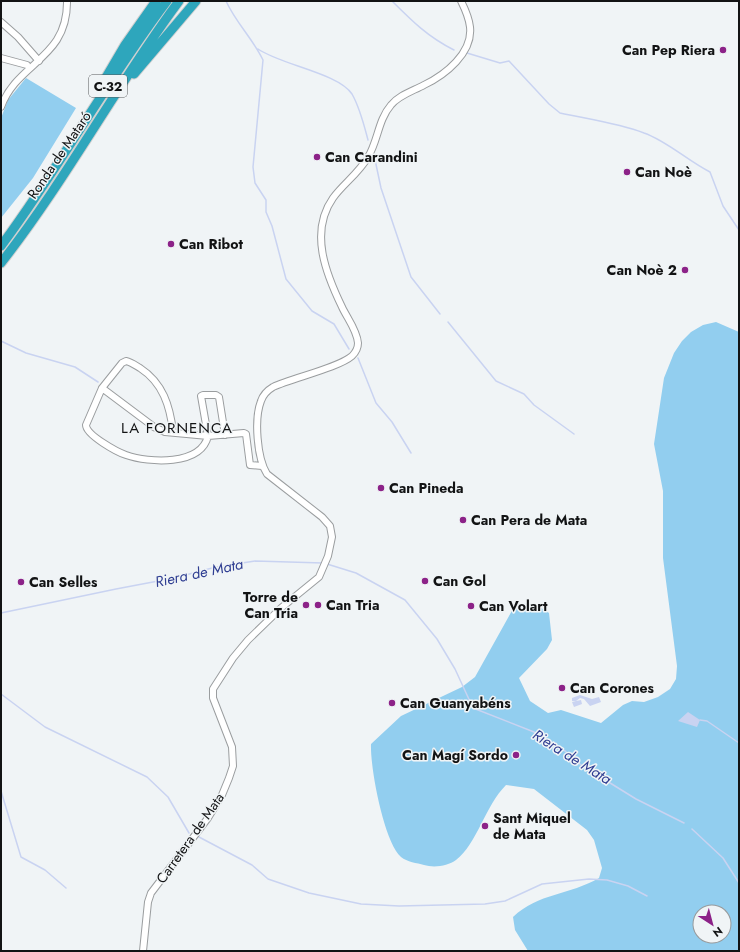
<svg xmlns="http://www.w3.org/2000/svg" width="740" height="952" font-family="Jost,sans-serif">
<rect width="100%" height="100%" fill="#f0f4f6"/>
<!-- green -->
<path fill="#92ceef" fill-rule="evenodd" d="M26,78L76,108L33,178L1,218V118L8,100Z
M716,322L739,332V951H528L515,930L513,917C538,893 570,895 599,878L602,868L594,840L587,830L534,789L506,785C485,806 477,844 456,860C448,866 434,868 424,865C417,863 407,862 401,857C384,842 370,768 371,744L401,716L462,687L475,677L514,607C530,600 535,603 549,613L552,640L547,649L519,678L530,701L548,713L561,710L601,723L623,705L632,701L644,702L658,697L670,689L676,679L677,666L663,558V491L654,444L664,378L674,353L682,341L691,332L703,325ZM700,912H724V936H700Z"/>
<!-- water -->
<path fill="#c9d3f1" d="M580,695L592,699L599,697L601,702L590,706L584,699L580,698L576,701L581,700L582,704L574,707L572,702L576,701H572V698Z
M688,712L700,720L697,727L678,721Z"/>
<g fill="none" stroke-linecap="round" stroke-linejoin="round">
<!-- stream -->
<path stroke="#c9d3f1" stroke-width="1.5" d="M226,1C236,23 253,39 263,60L253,167L255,183L266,200V212L272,226L286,279L312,311L334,324L349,349
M392,1C412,21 428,37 454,50
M258,49C281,65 338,73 352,94C360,108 364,125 368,140
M467,53L500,63L509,61L549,104L560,113C587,119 618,123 644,133C667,141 688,161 710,172L723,206L739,230
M374,155L381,188L411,277L440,314
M448,322L496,381L524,394L534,405L574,434
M1,341L26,353L75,367L98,382
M358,358L376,403L392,422L411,453
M327,564L356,573L405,600L437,639L455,669L473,708L534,732L565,751L581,765L636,799L684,823
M1,613L116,589L174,578L216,567L255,561L323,563
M1,694L45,727L147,777L168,797L189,833
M700,720L707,721L739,743
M1,791L21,857L45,870L66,888
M692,829L723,858L739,883
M199,837L252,865L268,879L309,893L361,904L399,906L485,904L505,901L542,884L589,879L607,880L628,886L647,896"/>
<defs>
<path id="minor" d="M1,22L18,37L39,61
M1,58L27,65
M1,107C17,62 68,59 67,1
M102,388L154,427L165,432L208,436L244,433L246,434L250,465L262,466
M173,432C170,406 163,383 140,368C135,365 131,362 126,361L122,363L102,388L86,425C86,435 117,452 126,455C149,463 201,466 208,436L201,396L203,395H216L219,397L225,435
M143,951L148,902L151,893L208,818L222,795L229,778L233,766L232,747L213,698V689L233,658L248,640L281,608L319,577L328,556L332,537L330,526L322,517L267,474C257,458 254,419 261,401C263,395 268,390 273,387C292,378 338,368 352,356C355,353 358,348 358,343C357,330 347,318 342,307C326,274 309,232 333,198C343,184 359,173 368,157C378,141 378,120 391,105C399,95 413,91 424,85C445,75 473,53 470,27C469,18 465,9 461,1"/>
<path id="highway" d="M134,74L196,1
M98,91L125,45L156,1
M1,246C60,167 107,80 167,1
M1,263C66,180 116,86 179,1"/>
</defs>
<!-- minor casing -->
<use href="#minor" stroke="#9a9d9f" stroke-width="8"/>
<!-- highway casing -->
<use href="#highway" stroke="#d0d0d0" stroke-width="11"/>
<!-- minor -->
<use href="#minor" stroke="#fff" stroke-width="6"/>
<!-- highway -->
<use href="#highway" stroke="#2ea6bc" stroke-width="9"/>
</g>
<!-- markers -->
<g fill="#8c2288" stroke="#f0f4f6" stroke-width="1.5">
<circle cx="723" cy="50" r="4"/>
<circle cx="317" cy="157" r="4"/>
<circle cx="627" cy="172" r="4"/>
<circle cx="171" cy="244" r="4"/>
<circle cx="685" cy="270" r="4"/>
<circle cx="381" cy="488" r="4"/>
<circle cx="463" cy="520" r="4"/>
<circle cx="425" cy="581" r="4"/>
<circle cx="21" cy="582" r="4"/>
<circle cx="306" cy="605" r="4"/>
<circle cx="318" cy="605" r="4"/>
<circle cx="471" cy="606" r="4"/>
<circle cx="562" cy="688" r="4"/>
<circle cx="392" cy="703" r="4"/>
<circle cx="516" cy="755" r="4"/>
<circle cx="485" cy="826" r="4"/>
</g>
<g text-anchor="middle" stroke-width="3" stroke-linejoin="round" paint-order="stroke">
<!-- shield labels -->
<rect fill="#f0f4f6" stroke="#555658" stroke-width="1" x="89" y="75" width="38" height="22" rx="3"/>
<g font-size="13" font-weight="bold" fill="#121314">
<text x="108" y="91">C-32</text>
</g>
<!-- poi labels -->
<g font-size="14" font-weight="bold" fill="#121314" stroke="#f0f4f6" text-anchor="start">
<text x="715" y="55" text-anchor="end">Can Pep Riera</text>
<text x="325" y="162">Can Carandini</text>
<text x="635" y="177">Can Noè</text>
<text x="179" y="249">Can Ribot</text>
<text x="677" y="275" text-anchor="end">Can Noè 2</text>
<text x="389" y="493">Can Pineda</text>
<text x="471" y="525">Can Pera de Mata</text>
<text x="433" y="586">Can Gol</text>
<text x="29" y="587">Can Selles</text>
<text x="298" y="602" text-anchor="end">Torre de<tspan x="298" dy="16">Can Tria</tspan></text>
<text x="326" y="610">Can Tria</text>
<text x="479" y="611">Can Volart</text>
<text x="570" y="693">Can Corones</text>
<text x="400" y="708">Can Guanyabéns</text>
<text x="508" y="760" text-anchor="end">Can Magí Sordo</text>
<text x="493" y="823">Sant Miquel<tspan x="493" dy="16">de Mata</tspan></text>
</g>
<!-- street labels -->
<g font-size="14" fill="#121314" stroke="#f0f4f6">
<text transform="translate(59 155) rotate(-56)" y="5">Ronda de Mataró</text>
<text transform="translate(190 838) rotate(-55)" y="5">Carretera de Mata</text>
</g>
<!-- neighbourhood labels -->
<g font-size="15" letter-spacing="1" fill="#121314" stroke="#f0f4f6">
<text x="177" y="433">LA FORNENCA</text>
</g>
<!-- water labels -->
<g font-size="15" font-style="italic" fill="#2f3e92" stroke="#f0f4f6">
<text transform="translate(199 573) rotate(-12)" y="5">Riera de Mata</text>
<text transform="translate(572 757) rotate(32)" y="5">Riera de Mata</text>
</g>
</g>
<!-- border -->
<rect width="740" height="952" fill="none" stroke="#121314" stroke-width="4"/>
<!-- north arrow -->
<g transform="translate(712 924) rotate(144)"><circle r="19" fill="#f0f4f6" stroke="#979a9c"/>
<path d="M0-3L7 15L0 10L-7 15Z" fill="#8c2288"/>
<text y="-6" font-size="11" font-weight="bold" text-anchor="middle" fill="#121314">N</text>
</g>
</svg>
